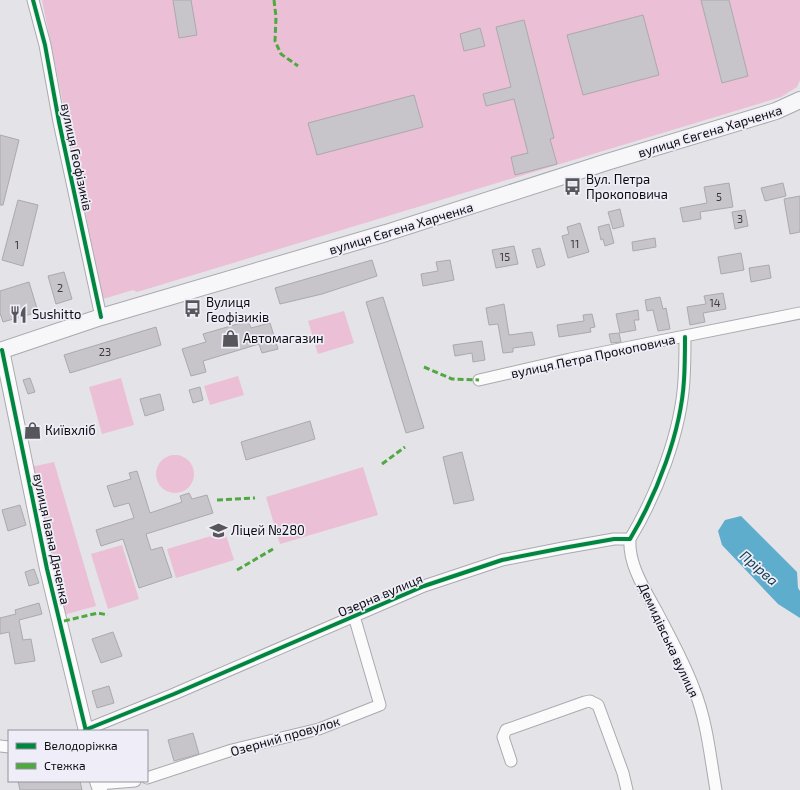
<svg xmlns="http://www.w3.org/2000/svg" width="800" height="790" font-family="'Exo 2',sans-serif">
<rect width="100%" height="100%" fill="#e3e3e8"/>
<!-- green -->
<path fill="#ebbfd5" d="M42,0H800V80L797,87L781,97L137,292L133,290L103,299Z
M344,311L354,343L318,354L308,321Z
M238,376L244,395L210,405L204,386Z
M121,378L134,425L102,434L89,387Z
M156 474a19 19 0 1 1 38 0a19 19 0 1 1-38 0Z
M54,462L96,606L63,615L31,467Z
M363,467L378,515L280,544L266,497Z
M225,532L234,560L176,578L167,549Z
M122,545L139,599L108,609L91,554Z"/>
<!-- water -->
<path fill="#5fadcd" d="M741,516L797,572L798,588L800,591V618L778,604L722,545L718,531L725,520Z"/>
<!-- building -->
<path fill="#c7c5c9" stroke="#aaa9ac" d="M173,0H191L197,35L179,38Z
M701,0H729L748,76L722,83Z
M643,15L659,75L583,95L567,35Z
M524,20L554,138L550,139L557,164L515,175L511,157L528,153L514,99L486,106L483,94L511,87L496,27Z
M480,28L485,46L464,51L460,34Z
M414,95L423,127L317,155L308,123Z
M0,135L19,140L3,205H0Z
M729,183L733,207L700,212L701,219L683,222L680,208L707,203L704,187Z
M783,183L786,196L765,201L761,188Z
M800,196V232L790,234L784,199Z
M18,200L38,205L23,266L2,260Z
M620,209L624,226L613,229L608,212Z
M745,210L748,226L735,229L732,212Z
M580,223L589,252L568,258L562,236L569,234L567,227Z
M609,224L614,243L605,246L603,239L601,240L598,227Z
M655,238L656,247L633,251L632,242Z
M514,246L518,264L496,268L492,250Z
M540,248L545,265L537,268L532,250Z
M741,253L744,270L721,274L718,257Z
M372,260L377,276L322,294L280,304L275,288Z
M450,260L454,280L423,286L421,274L438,271L436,262Z
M769,265L771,278L751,282L749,268Z
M64,272L72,299L56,304L48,276Z
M29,282L38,312L3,322L0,313V291Z
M723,293L726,309L703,313L705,322L690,325L687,307L706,304L704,296Z
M383,297L424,428L406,433L366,302Z
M660,297L663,309L666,308L670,329L658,331L653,310L647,311L645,300Z
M504,304L509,335L532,332L535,345L513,348V352L503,353L498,324L489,325L486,308Z
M638,310L639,320H634L636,330L620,333L616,314Z
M592,314L595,327L590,328L591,332L559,337L557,325L584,321L583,315Z
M248,321L251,328L270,323L278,349L262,353L259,344L203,361L206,372L191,376L182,349L206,342L203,334Z
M156,327L161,345L70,373L64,355Z
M619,333L621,342L611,343L609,334Z
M482,341L485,360L473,362L472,353L455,356L453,345Z
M30,378L35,392L28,394L23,380Z
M200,387L203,400L193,403L189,390Z
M160,394L164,410L145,416L140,399Z
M310,421L315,439L246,460L241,442Z
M462,452L474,500L454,504L443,457Z
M137,471L150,513L182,502L180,496L189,493L192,499L207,495L213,513L146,534L151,550L162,547L172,577L139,588L123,539L101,546L96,530L134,518L129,503L114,507L107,486L131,479L129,473Z
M20,505L26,525L8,531L2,510Z
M34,569L39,583L29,586L25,572Z
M39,603L42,614L19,620L23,640L31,639L35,661L15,664L9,632L0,634V618L16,614L15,610Z
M113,632L122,656L101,663L92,639Z
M109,686L114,703L97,708L92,691Z
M193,733L199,754L174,761L168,740Z
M18,781H80L82,790H20Z"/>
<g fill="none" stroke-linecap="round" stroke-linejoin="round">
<defs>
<path id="minor" d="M33,0L45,45L59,122L101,317
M479,380L570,359L800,313
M630,539C628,564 645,590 657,612C670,637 684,662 694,689C707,721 710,756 716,790
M85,730L174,694L424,586L502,560L563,548L614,539H630C657,494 681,432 684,380C685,365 685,351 685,337
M0,746L9,747
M511,761L503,737L506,730L585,702L590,701L598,705L623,773L627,790
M147,778L232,750L319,729L380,705L354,616
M98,784L135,781"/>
<path id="tertiary" d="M2,350L47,569L86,731
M97,781L100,790"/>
<path id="secondary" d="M0,351L101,317L386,233L607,162L776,111L800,100"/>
</defs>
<!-- minor casing -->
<use href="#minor" stroke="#aaaaae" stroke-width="13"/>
<!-- tertiary casing -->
<use href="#tertiary" stroke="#aaaaae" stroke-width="16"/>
<!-- secondary casing -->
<use href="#secondary" stroke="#aaaaae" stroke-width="18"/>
<!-- minor -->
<use href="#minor" stroke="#fbfbfc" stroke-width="11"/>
<!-- tertiary -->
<use href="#tertiary" stroke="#fbfbfc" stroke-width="14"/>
<!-- secondary -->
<use href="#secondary" stroke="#f7f7f9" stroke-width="16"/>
<!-- quiet -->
<path stroke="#50a841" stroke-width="3" stroke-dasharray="6 3" stroke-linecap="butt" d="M274,0L276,17L275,41L281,54L298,66
M424,367L452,379L479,380
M382,464L405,447
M217,500L255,498
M237,570L273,549
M64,621L98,613L108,615"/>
<defs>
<path id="cycleway" d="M33,0L45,45L59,122L101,317
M2,350L47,569L86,731
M85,730L174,694L424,586L502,560L563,548L614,539H630C657,494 681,432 684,380C685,365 685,351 685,337"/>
</defs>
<!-- cycleway casing -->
<use href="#cycleway" stroke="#eeedf8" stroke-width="6"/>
<!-- cycleway -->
<use href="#cycleway" stroke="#00873e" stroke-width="4"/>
</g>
<!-- icons -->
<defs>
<symbol id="bus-bare" viewBox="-9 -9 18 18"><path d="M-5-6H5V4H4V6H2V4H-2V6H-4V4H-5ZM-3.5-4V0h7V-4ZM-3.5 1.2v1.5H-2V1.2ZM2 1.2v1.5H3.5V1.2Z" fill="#57575b" stroke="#eeedf8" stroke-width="2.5" paint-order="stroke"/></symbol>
<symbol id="restaurant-bare" viewBox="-9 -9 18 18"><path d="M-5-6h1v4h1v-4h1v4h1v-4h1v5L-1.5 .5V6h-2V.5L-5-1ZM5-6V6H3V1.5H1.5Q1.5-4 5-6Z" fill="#57575b" stroke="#eeedf8" stroke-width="2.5" paint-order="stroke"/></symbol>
<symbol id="shop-bare" viewBox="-9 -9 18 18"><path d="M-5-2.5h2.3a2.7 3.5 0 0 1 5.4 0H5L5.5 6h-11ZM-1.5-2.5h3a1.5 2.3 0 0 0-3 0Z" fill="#57575b" stroke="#eeedf8" stroke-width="2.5" paint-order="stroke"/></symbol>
<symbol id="school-bare" viewBox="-9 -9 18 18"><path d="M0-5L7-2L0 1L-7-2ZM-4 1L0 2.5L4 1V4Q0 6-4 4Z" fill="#57575b" stroke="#eeedf8" stroke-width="2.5" paint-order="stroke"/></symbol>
</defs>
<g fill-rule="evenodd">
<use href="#bus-bare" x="560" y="174" width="25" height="25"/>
<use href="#bus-bare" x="180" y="296" width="25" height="25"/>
<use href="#restaurant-bare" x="6" y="302" width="25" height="25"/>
<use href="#shop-bare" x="218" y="326" width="25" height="25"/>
<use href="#shop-bare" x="20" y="418" width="25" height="25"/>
<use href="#school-bare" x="206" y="518" width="25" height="25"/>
</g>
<g text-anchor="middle" stroke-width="3.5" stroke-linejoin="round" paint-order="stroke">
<!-- number labels -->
<g font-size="11" fill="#3b3a3e">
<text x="719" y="201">5</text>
<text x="740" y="223">3</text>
<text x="575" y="248">11</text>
<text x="17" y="249">1</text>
<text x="505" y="261">15</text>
<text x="60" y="292">2</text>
<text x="715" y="307">14</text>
<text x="105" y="356">23</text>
</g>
<!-- street labels -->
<g font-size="13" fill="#0c0c0f" stroke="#eeedf8">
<text transform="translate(710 131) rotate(-17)" y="5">вулиця Євгена Харченка</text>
<text transform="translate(77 157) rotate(78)" y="5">вулиця Геофізиків</text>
<text transform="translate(401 228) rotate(-17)" y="5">вулиця Євгена Харченка</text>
<text transform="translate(593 356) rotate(-12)" y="5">вулиця Петра Прокоповича</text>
<text transform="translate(52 539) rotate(78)" y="5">вулиця Івана Дяченка</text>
<text transform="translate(380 595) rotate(-23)" y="5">Озерна вулиця</text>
<text transform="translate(669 640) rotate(65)" y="5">Демидівська вулиця</text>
<text transform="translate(285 736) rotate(-16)" y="5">Озерний провулок</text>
</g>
<!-- poi labels -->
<g font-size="13" fill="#0c0c0f" stroke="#eeedf8" text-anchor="start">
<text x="586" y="184">Вул. Петра<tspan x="586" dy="15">Прокоповича</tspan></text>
<text x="206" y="307">Вулиця<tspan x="206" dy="15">Геофізиків</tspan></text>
<text x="32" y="319">Sushitto</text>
<text x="243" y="343">Автомагазин</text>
<text x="45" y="435">Київхліб</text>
<text x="231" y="535">Ліцей №280</text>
</g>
<!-- water labels -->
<g font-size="14" font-style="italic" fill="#134053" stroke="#eeedf8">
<text transform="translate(759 568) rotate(41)" y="5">Прірва</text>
</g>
</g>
<!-- legend -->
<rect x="8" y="730" width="140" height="52" fill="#eeedf8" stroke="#94939b"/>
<rect x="16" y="743" width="20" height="6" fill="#00873e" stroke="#94939b"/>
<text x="44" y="750" font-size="12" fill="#0c0c0f">Велодоріжка</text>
<rect x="16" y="763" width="20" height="6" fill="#50a841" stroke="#94939b"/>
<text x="44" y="770" font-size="12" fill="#0c0c0f">Стежка</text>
</svg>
